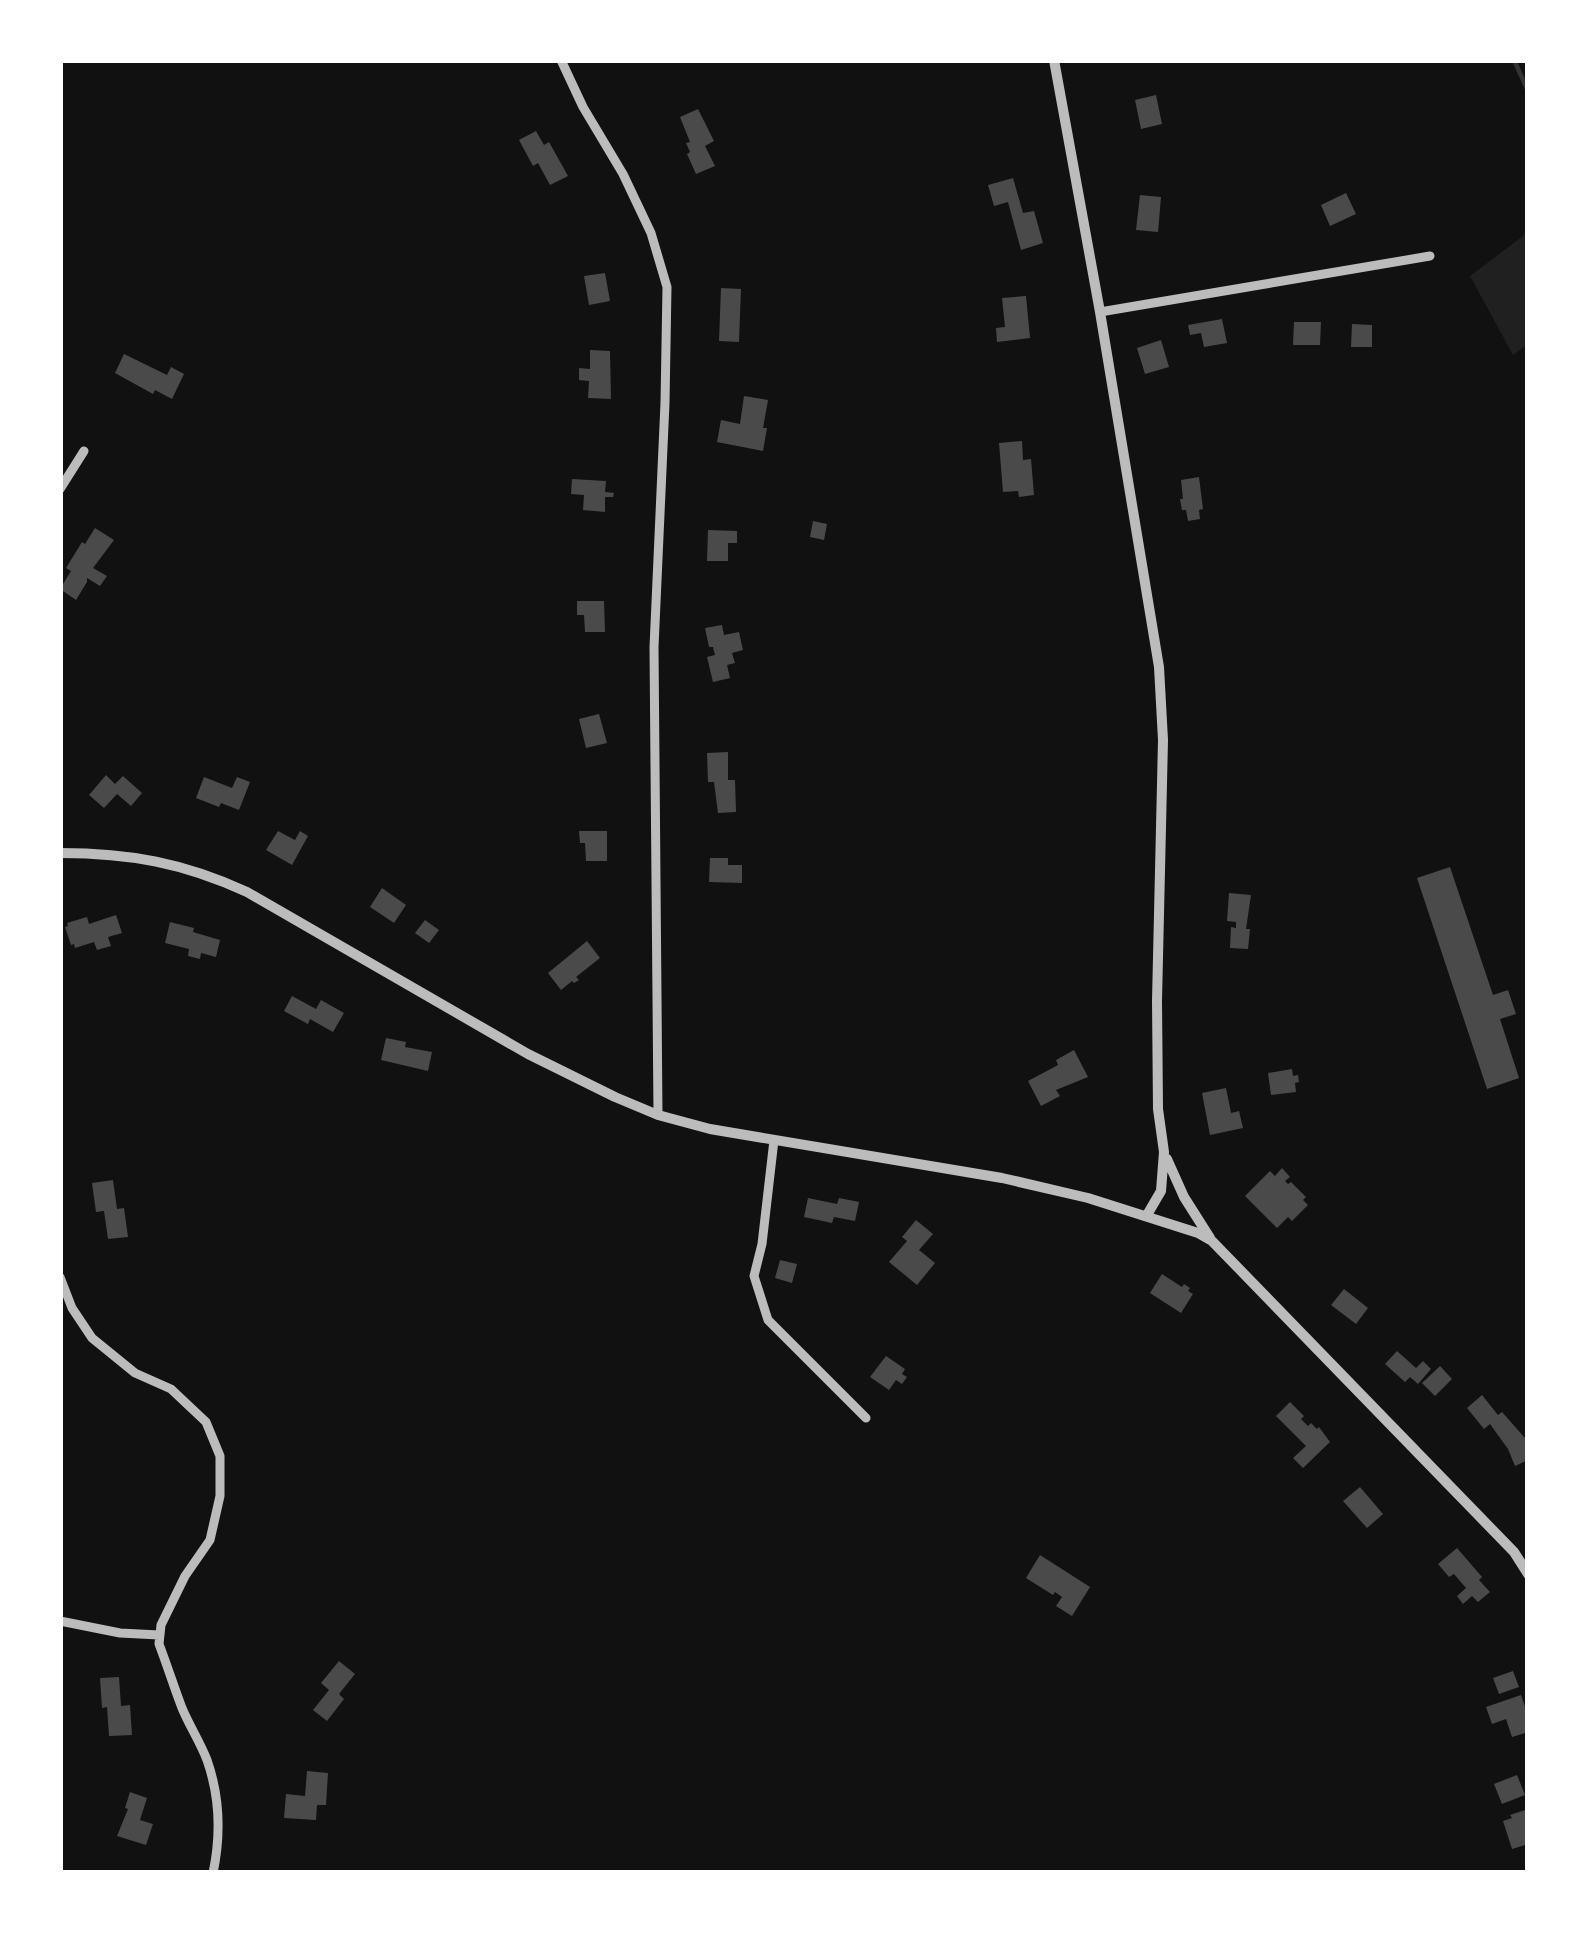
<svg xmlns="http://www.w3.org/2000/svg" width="1588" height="1933" font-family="Rubik,sans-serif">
<rect width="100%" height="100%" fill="#111"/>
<!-- green -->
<path fill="#202020" d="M1528,227V344L1513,355L1470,276L1523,236Z"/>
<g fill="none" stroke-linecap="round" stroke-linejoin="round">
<!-- stream -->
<path stroke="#333" stroke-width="4.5" d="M1514,60L1528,91"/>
</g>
<!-- building -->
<path fill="#4a4a4a" d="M1156,95L1162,124L1141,129L1135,100Z
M698,109L714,141L705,146L715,166L696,174L687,154L690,152L686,143L690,142L680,117Z
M536,131L544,145L549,142L568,176L550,185L538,163L533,166L519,140Z
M1013,178L1023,213L1034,211L1043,243L1021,250L1008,202L994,206L988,185Z
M1346,193L1356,214L1330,226L1321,205Z
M1140,195L1161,197L1158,232L1136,230Z
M605,273L610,301L589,305L584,276Z
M721,288L741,289L739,342L719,341Z
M1026,296L1030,338L997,342L996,328L1005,327L1002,298Z
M1222,319L1227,343L1204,347L1201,333L1190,335L1188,325Z
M1294,322H1321L1320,345H1293Z
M1352,324L1372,325V347H1351Z
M1161,340L1169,367L1145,374L1137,348Z
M590,350L610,351L611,399L588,398L589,381L579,380V368L590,369Z
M124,354L167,375L171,367L184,374L172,399L155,390L153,394L115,373Z
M744,396L768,400L763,428H767L763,451L717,442L721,420L740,424Z
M1022,441L1023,460L1031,459L1034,495L1019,497L1018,491L1003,492L999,443Z
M1199,477L1203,509L1199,510L1200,519L1188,521L1186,510H1182L1180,499H1183L1181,480Z
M572,479L606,481L605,492L614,493L613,497H605V512L583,510L584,495L571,494Z
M813,521L827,524L824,540L810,537Z
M95,528L114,540L93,568L107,576L100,586L87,578V582L76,600L60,589L71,571L66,568L82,542L85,544Z
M708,530L737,531V543H728V561H707Z
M577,601H604L605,632H585L584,615H577Z
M722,625L724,635L739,632L743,650L732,653L735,663L727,665L730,678L713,682L707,657L715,655L713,647H709L705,628Z
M599,714L607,743L586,748L579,719Z
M728,752V780H735L736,812L718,813L714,782H708L707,753Z
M106,775L115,784L123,776L142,793L131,806L117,794L104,808L89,795Z
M204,777L232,788L237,777L250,782L239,810L221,803L219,807L196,798Z
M278,831L295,840L300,831L308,836L292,865L266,850Z
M579,831H607V861H586L585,843H580Z
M710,858H728V865H742V883L709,882Z
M1450,867L1493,995L1508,990L1516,1014L1500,1019L1519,1078L1487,1089L1417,878Z
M382,888L406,905L394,923L370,907Z
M1229,893L1251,895L1246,929H1250L1248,949L1230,948L1231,927L1236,928V922L1227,921Z
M116,915L122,933L108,937L111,946L97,950L94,942L75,948L74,944L71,945L65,927L68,926L67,923L87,917L89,924Z
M425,920L439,930L429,943L415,933Z
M170,922L194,928L193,932L220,940L216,957L201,953L200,959L188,956L189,949L165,943Z
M587,941L600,958L576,977L579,980L574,983L572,981L561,990L548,973Z
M292,996L316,1009L321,1000L344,1013L333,1032L310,1019L308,1024L284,1011Z
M386,1038L406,1042L405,1047L432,1052L428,1071L381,1060Z
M1074,1050L1088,1077L1056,1090L1060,1096L1041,1106L1028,1081L1058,1065L1056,1060Z
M1292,1069L1293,1076L1298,1075L1299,1082L1295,1083L1296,1092L1271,1095L1268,1073Z
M1226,1088L1231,1113L1239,1111L1243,1128L1210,1135L1202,1093Z
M1282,1168L1290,1177L1285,1181L1288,1184L1291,1182L1306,1197L1303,1200L1308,1205L1292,1221L1288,1217L1277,1228L1245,1196L1270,1171L1275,1176Z
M113,1180L117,1209L124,1208L128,1237L108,1239L104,1211L96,1212L92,1183Z
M808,1198L837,1204L839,1198L859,1202L855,1221L834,1217L832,1223L804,1217Z
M916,1220L933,1234L919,1250L935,1263L917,1285L889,1262L907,1241L902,1237Z
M780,1260L797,1264L792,1283L775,1278Z
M1162,1274L1182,1287L1184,1284L1190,1288L1188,1291L1193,1294L1181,1313L1150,1293Z
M1344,1289L1368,1308L1356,1324L1331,1305Z
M1397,1351L1416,1368L1423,1361L1431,1369L1418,1384L1410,1377L1405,1382L1385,1364Z
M886,1356L905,1369L902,1374L907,1377L902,1384L896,1380L889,1390L870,1377Z
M1440,1366L1452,1379L1435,1396L1422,1383Z
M1482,1395L1498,1415L1502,1412L1525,1438L1528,1445V1460L1515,1466L1508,1449L1490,1424L1484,1429L1467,1408Z
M1290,1402L1304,1416L1301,1419L1308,1426L1311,1423L1317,1429L1319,1427L1330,1442L1303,1468L1293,1458L1306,1446L1276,1416Z
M1360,1487L1383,1514L1367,1528L1343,1501Z
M1457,1548L1482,1577L1479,1580L1490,1592L1478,1602L1472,1596L1463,1604L1457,1596L1466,1588L1454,1574L1449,1577L1438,1564Z
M1040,1555L1090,1587L1072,1616L1056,1606L1062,1597L1055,1592L1053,1595L1026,1578Z
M339,1661L355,1674L339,1694L344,1699L327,1721L313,1710L329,1690L321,1683Z
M1513,1671L1519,1687L1499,1694L1493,1678Z
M119,1677L121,1706L130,1705L132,1735L109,1736L107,1707L102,1708L100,1678Z
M1521,1695L1528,1715V1732L1512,1737L1506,1719L1492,1724L1486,1707Z
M307,1771L328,1773L326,1805H317L316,1820L284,1818L286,1794L305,1796Z
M1517,1775L1525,1795L1502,1804L1494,1784Z
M130,1792L147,1798L140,1820L153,1824L146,1845L117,1836L128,1809L125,1808Z
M1528,1809V1844L1512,1849L1503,1821L1512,1818L1510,1815Z"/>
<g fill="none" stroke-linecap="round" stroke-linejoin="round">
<!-- minor -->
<path stroke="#bcbcbc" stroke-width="9" d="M561,60L583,107L623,174L651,233L667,287L665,403L654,647L658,1115
M1100,312L1430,256
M60,489L84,451
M774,1140L762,1244L754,1276L768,1320L866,1418
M60,1277L72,1308L92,1338L135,1373L171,1389L206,1422L220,1456V1496L210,1540L185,1576L161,1625L159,1644C167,1665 174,1687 182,1708C189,1725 200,1742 207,1760C220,1797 221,1835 213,1873
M60,1621L120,1633L159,1635"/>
<!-- tertiary -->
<path stroke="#bcbcbc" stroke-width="10" d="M1054,60L1100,312L1159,667L1163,740L1157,1001L1158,1109L1164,1152L1161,1191L1147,1215
M60,853C130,853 184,863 247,892L528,1054L615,1097L658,1115L710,1129L1002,1178L1088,1198L1198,1233L1212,1241L1514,1552L1528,1574
M1167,1159L1184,1197L1210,1238"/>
</g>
<!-- border -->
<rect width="1588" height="1933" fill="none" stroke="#ffffff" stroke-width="126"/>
</svg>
